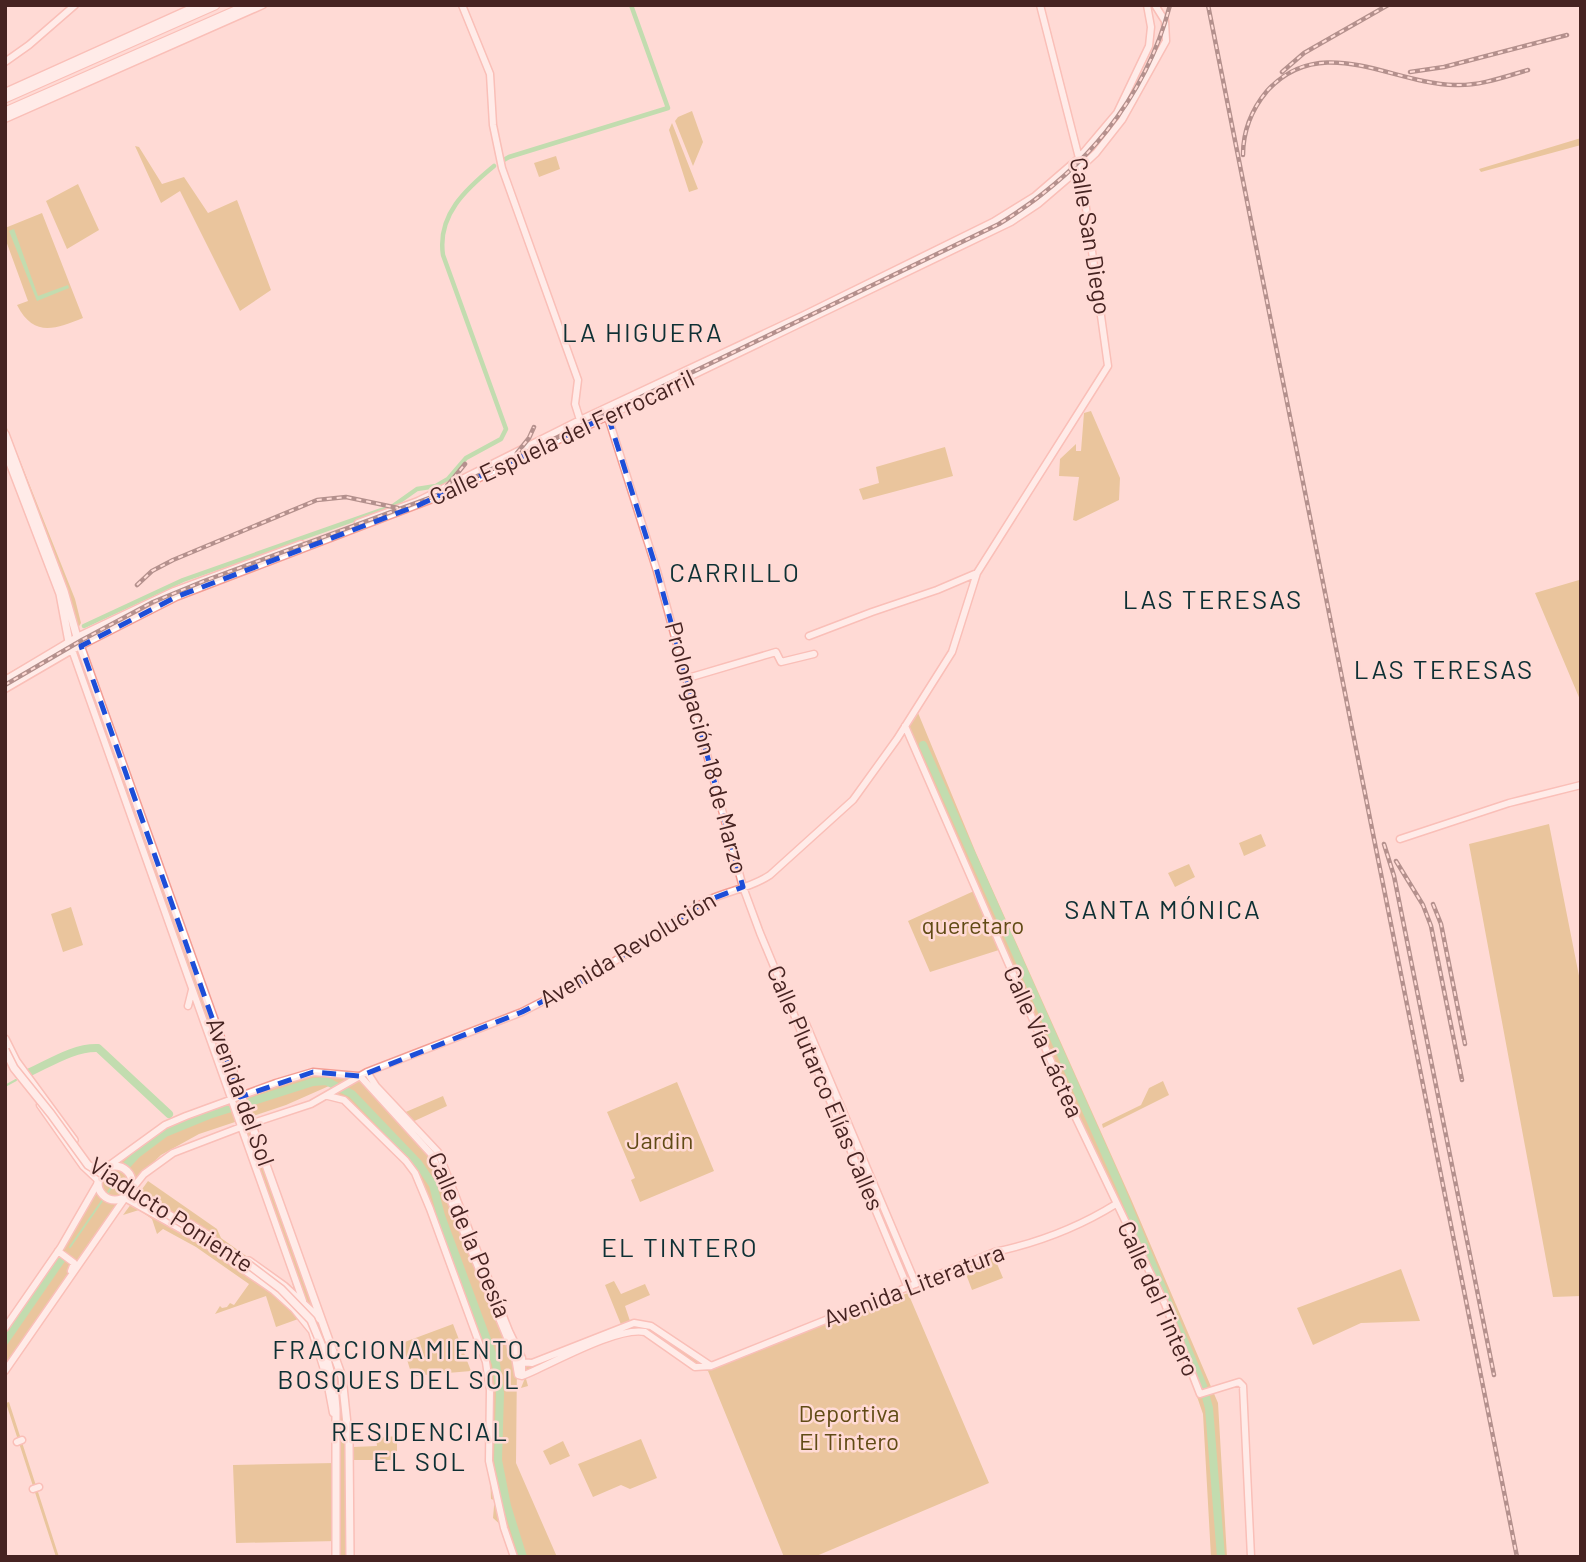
<svg xmlns="http://www.w3.org/2000/svg" width="1586" height="1562" font-family="Barlow,sans-serif">
<rect width="100%" height="100%" fill="#ffdad5"/>
<!-- green -->
<path fill="#d0ac59" d="M692,111L703,142L693,166L675,121L678,117Z
M672,123L698,189L689,192L669,130Z
M1581,138V145L1481,172L1479,169Z
M135,146L139,147L162,184L184,177L208,213L237,200L271,290L240,311L180,191L161,203Z
M556,156L560,169L539,177L534,163Z
M78,184L99,230L67,249L46,201Z
M42,213L83,318C55,329 34,338 17,305L28,301L5,238V228Z
M1091,411L1120,478L1119,500L1076,521L1073,520L1079,477L1059,476L1060,459L1076,444V451H1081L1084,413Z
M5,423L75,599L81,623L74,635L238,1095L313,1072L364,1081L367,1078L401,1114L443,1096L447,1106L410,1123L436,1153L519,1355L526,1366L622,1327L605,1285L614,1281L621,1294L645,1284L650,1295L625,1306L631,1324L644,1326L710,1368L908,1293L989,1483L814,1557H784L708,1371L699,1369L641,1329L624,1334L525,1375L528,1386L521,1388L525,1378L517,1362L516,1463L557,1557H516L504,1528L493,1518L494,1506L497,1501L491,1499L485,1349L436,1228L422,1181L387,1142L329,1086L286,1105L247,1118L324,1325L345,1402L349,1557H339L338,1541L236,1543L233,1465L335,1463L334,1400L307,1326L301,1318L276,1327L266,1296L215,1314L220,1306L222,1308L227,1307L230,1303L234,1305L249,1284L196,1247L163,1229L157,1234L152,1219L139,1210L123,1215L148,1181L217,1229L221,1238L294,1290L274,1211L241,1120L199,1134L161,1155L140,1175L93,1237L5,1365V1326L38,1281L111,1164L156,1128L234,1096L72,638L5,678V675L72,637L5,447Z
M945,447L953,476L863,500L859,489L879,483L876,467Z
M1579,580L1581,587V702L1535,593Z
M916,708L976,853L1131,1199L1218,1403L1227,1557H1211L1203,1414L1165,1304L1002,949L930,972L908,921L974,891L905,726Z
M1549,824L1581,986V1296L1553,1297L1469,844Z
M1261,834L1266,846L1244,856L1239,843Z
M1189,864L1195,877L1175,887L1168,873Z
M71,907L83,945L63,952L51,914Z
M1163,1081L1169,1095L1103,1128L1102,1124L1141,1105L1149,1088Z
M677,1082L714,1171L640,1202L631,1180L635,1178L607,1112Z
M993,1254L1003,1278L972,1290L963,1266Z
M1401,1269L1420,1321L1361,1323L1313,1345L1297,1308Z
M453,1324L471,1371L412,1376L402,1343Z
M9,1402L59,1557H56L6,1403Z
M397,1436V1460H354L353,1447L377,1446L376,1438Z
M641,1439L657,1478L630,1489L621,1485L593,1497L578,1464Z
M563,1441L570,1456L550,1465L543,1451Z"/>
<!-- water -->
<path fill="#78de81" d="M14,229L38,296L68,285L69,288L37,301L9,231Z"/>
<g fill="none" stroke-linecap="round" stroke-linejoin="round">
<!-- stream -->
<path stroke="#78de81" stroke-width="2" d="M5,1086L16,1080
M70,1247L113,1185"/>
<!-- canal -->
<path stroke="#78de81" stroke-width="4.5" d="M502,161L509,157L668,108L631,5
M84,626L183,580L393,506L417,489L436,486L448,479L466,458L501,439L506,429L443,255C437,215 466,189 494,166"/>
<!-- river -->
<path stroke="#78de81" stroke-width="8" d="M923,745L1118,1182L1203,1386L1209,1408L1221,1557
M28,1073C50,1063 74,1047 98,1048L169,1114
M123,1169L137,1154L165,1133L209,1115L313,1082L326,1081L352,1094L418,1163L433,1185L441,1216L496,1364L500,1393L498,1460L507,1506L523,1557
M5,1341L63,1257"/>
<defs>
<path id="secondary" d="M462,5L490,74L493,125L502,168L578,380L575,404L580,420
M5,62L29,45L75,5
M5,92L198,5
M5,119L263,5
M607,414L657,571L743,887L760,933L908,1288
M358,523L418,501L580,420L804,315L993,222L1035,196L1079,158L1117,113L1149,46L1151,27L1147,5
M809,636L872,612L937,590L977,573
M71,647L303,1301
M688,678L776,652L781,662L814,654
M5,680L77,637L174,591L301,544
M5,689L72,650L176,597L448,493L1011,222L1038,204L1080,168L1096,153L1122,120L1166,41L1165,21L1155,5
M905,726L1074,1114L1165,1304L1200,1394L1239,1382L1243,1386L1251,1557
M1400,839L1509,803L1581,785
M188,1006L192,990
M800,1027L806,1024L916,1284
M367,1072L376,1086L438,1152L509,1331L522,1358V1376
M360,1076L432,1155L515,1357L518,1375L522,1376C550,1365 617,1326 645,1332L695,1367L711,1366L995,1252C1037,1243 1079,1227 1116,1204
M328,1096L344,1100L406,1161L415,1173L430,1209L486,1362L490,1390L489,1461L504,1528L514,1557
M103,1170L165,1125L186,1116L276,1083L313,1072L358,1076
M132,1189L144,1174L173,1153L241,1127L311,1104L367,1072L522,1012L592,976L706,901C727,891 751,888 770,875L853,800L897,739L952,652L977,573L1108,366L1079,158L1040,5
M58,1251L74,1263L71,1271
M5,1328L61,1247L99,1181L83,1166L40,1105
M519,1362L532,1363L634,1323L651,1326L711,1366
M5,1371L125,1198L200,1240L273,1290L294,1309L312,1331L326,1376L333,1413
M17,1442L22,1440
M33,1489L39,1487"/>
<path id="primary" d="M5,434L64,591L77,637L342,1377L349,1443L350,1557
M5,450L60,594L69,642
M5,1039L16,1061L74,1140
M98 1183a17 17 0 1 1 34 0a17 17 0 1 1-34 0Z
M190,1224L212,1238
M249,1261L284,1286L321,1320
M326,1356L334,1386L336,1409V1557"/>
<path id="highway" d="M5,98L215,5
M5,112L249,5"/>
</defs>
<!-- secondary casing -->
<use href="#secondary" stroke="#f39d94" stroke-width="9"/>
<!-- primary casing -->
<use href="#primary" stroke="#f39d94" stroke-width="10"/>
<!-- highway casing -->
<use href="#highway" stroke="#f39d94" stroke-width="11"/>
<!-- secondary -->
<use href="#secondary" stroke="#fff" stroke-width="6"/>
<!-- primary -->
<use href="#primary" stroke="#fff" stroke-width="7"/>
<!-- highway -->
<use href="#highway" stroke="#fff" stroke-width="9"/>
<defs>
<path id="rail" d="M1208,5L1517,1557
M1282,72L1304,53L1388,5
M1410,72L1444,67L1567,35
M1243,155C1243,131 1252,109 1267,91C1322,31 1391,84 1455,85C1480,86 1504,77 1528,70
M517,453L529,438L534,427
M447,486L465,464
M137,585L152,571L173,560L317,500L346,497L398,508
M5,685L82,640L153,602L204,581L440,494L999,224C1082,173 1145,101 1170,5
M1384,844L1394,876L1494,1375
M1396,861L1423,905L1431,926L1462,1080
M1433,904L1441,924L1465,1044"/>
</defs>
<!-- rail casing -->
<use href="#rail" stroke="#5a3735" stroke-width="4.5"/>
<!-- rail -->
<use href="#rail" stroke="#ffdad5" stroke-width="2" stroke-dasharray="5" stroke-linecap="butt"/>
<defs>
<path id="primary-bridge" d="M5,1050L14,1068L51,1114L88,1165L244,1261L281,1289L311,1320L326,1356"/>
</defs>
<!-- primary-bridge casing -->
<use href="#primary-bridge" stroke="#f39d94" stroke-width="10" stroke-linecap="butt"/>
<!-- primary-bridge -->
<use href="#primary-bridge" stroke="#fff" stroke-width="7"/>
</g>
<!-- marked area -->
<path d="M0 0H1586V1562H0ZM608,416L657,571L743,887L706,901L592,976L522,1012L360,1076L313,1072L240,1097L81,646L176,597L419,505Z" fill="#ffdad5" fill-opacity=".55" fill-rule="evenodd"/>
<path fill="none" stroke="#1d4ed8" stroke-width="5" stroke-dasharray="14 9" stroke-linejoin="round" d="M608,416L657,571L743,887L706,901L592,976L522,1012L360,1076L313,1072L240,1097L81,646L176,597L419,505Z"/>
<g text-anchor="middle" stroke-width="5" stroke-linejoin="round" paint-order="stroke">
<!-- street labels -->
<g font-size="24" fill="#462321" stroke="#ffdad5">
<text transform="translate(1090 236) rotate(81)" y="8">Calle San Diego</text>
<text transform="translate(562 438) rotate(-25)" y="8">Calle Espuela del Ferrocarril</text>
<text transform="translate(706 748) rotate(75)" y="8">Prolongación 18 de Marzo</text>
<text transform="translate(628 950) rotate(-31)" y="8">Avenida Revolución</text>
<text transform="translate(1043 1042) rotate(66)" y="8">Calle Vía Láctea</text>
<text transform="translate(825 1088) rotate(67)" y="8">Calle Plutarco Elías Calles</text>
<text transform="translate(240 1092) rotate(70)" y="8">Avenida del Sol</text>
<text transform="translate(171 1215) rotate(33)" y="8">Viaducto Poniente</text>
<text transform="translate(469 1235) rotate(67)" y="8">Calle de la Poesía</text>
<text transform="translate(914 1286) rotate(-21)" y="8">Avenida Literatura</text>
<text transform="translate(1158 1299) rotate(66)" y="8">Calle del Tintero</text>
</g>
<!-- park labels -->
<g font-size="24" fill="#614b15" stroke="#ffdad5">
<text x="973" y="934">queretaro</text>
<text x="660" y="1149">Jardin</text>
<text x="849" y="1422">Deportiva<tspan x="849" dy="28">El Tintero</tspan></text>
</g>
<!-- neighbourhood labels -->
<g font-size="26" letter-spacing="2" fill="#0e3034" stroke="#ffdad5">
<text x="643" y="342">LA HIGUERA</text>
<text x="735" y="582">CARRILLO</text>
<text x="1213" y="609">LAS TERESAS</text>
<text x="1444" y="679">LAS TERESAS</text>
<text x="1163" y="919">SANTA MÓNICA</text>
<text x="680" y="1257">EL TINTERO</text>
<text x="399" y="1359">FRACCIONAMIENTO<tspan x="399" dy="30">BOSQUES DEL SOL</tspan></text>
<text x="420" y="1441">RESIDENCIAL<tspan x="420" dy="30">EL SOL</tspan></text>
</g>
</g>
<!-- border -->
<rect width="1586" height="1562" fill="none" stroke="#462321" stroke-width="14"/>
</svg>
